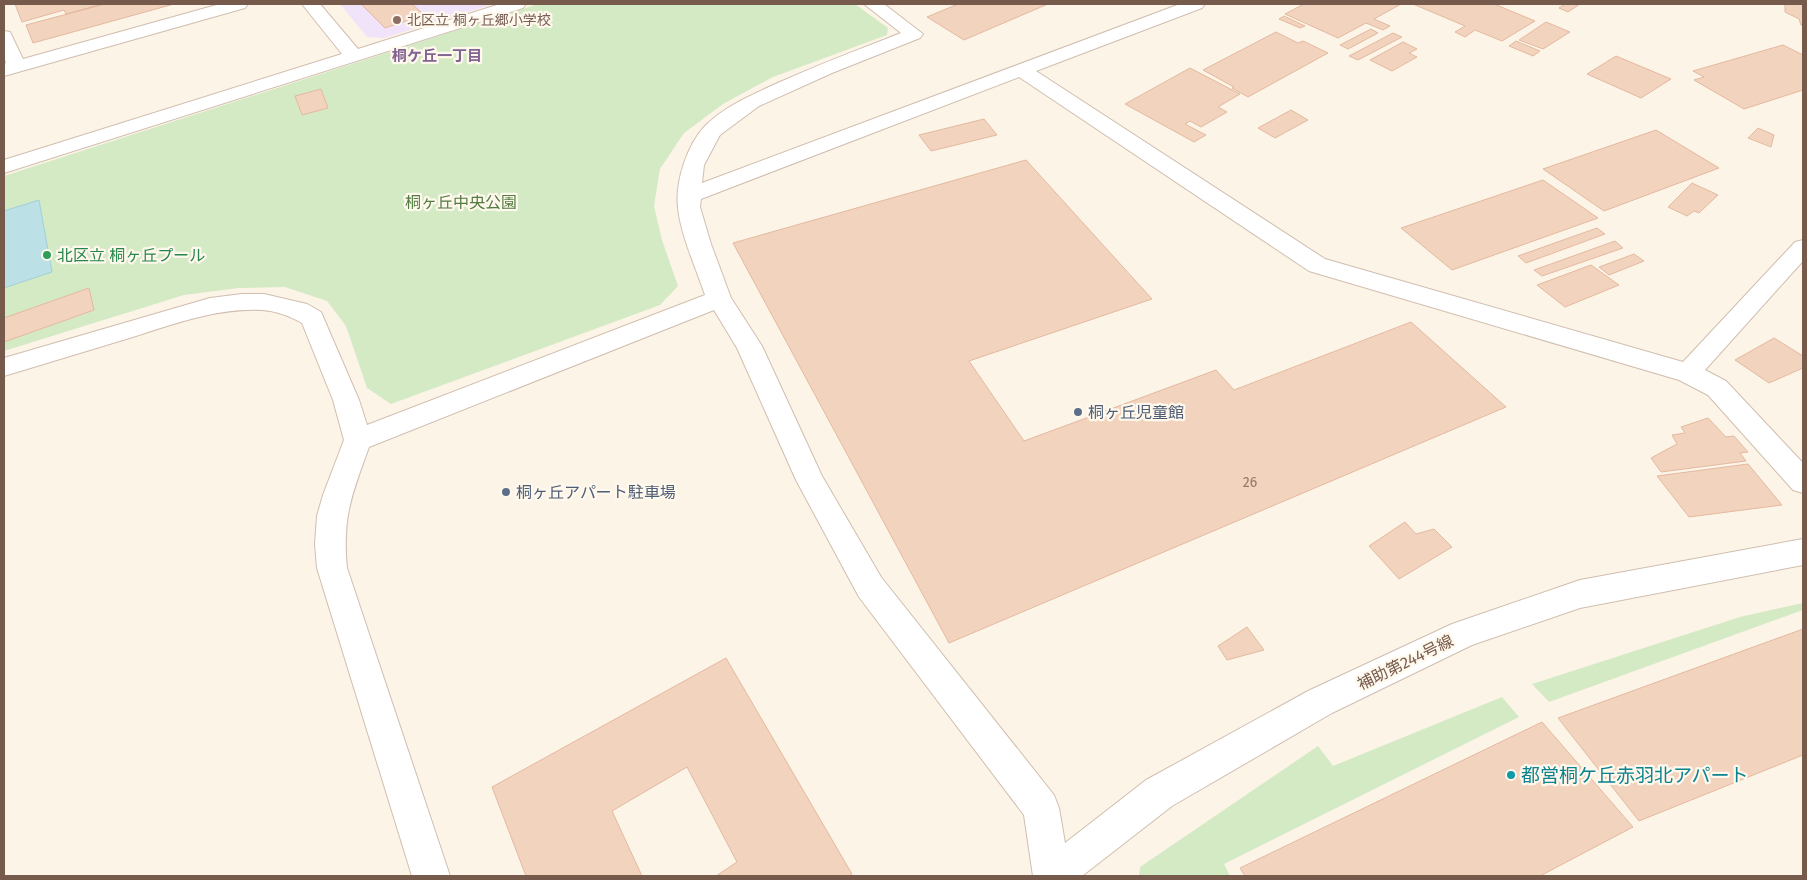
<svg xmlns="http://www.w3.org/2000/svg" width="1807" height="880" font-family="'Fira Sans','Noto Sans JP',sans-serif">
<rect width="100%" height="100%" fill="#fcf4e7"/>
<!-- education -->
<path fill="#f1e3f9" d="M340,4H494L384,38L367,37Z"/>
<!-- green -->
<path fill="#d4eac5" d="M538,4H855L888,28L887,35L773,77L723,104L684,133L660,169L654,206L662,240L678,286L660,305L391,404L367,388L346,326L327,301L285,287L239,288L184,295L4,351V176Z
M1803,603V610L1549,702L1532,684L1740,617Z
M1502,697L1519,717L1224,864L1230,876H1139L1140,867L1318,746L1333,766Z"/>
<!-- water -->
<path fill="#bbe0e6" stroke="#a1cfd8" d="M39,200L52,272L4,288V211Z"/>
<!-- building -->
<path fill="#f2d3be" stroke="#e4b99f" d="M15,4H103L66,14L64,10L22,22Z
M105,4H174L33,43L26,25Z
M361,4H412L424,15L385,28Z
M958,4H1048L964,40L927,17Z
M1304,4H1401L1374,19L1390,26L1383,30L1366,23L1338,38L1285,14Z
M1413,4H1494L1535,21L1502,41L1475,30L1465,37L1455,32L1465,26Z
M1565,4H1580L1568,12L1559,8Z
M1782,4H1803V26L1801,25L1799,19L1785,12V5Z
M1284,16L1305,26L1300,28L1279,19Z
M1546,22L1570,32L1543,49L1519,40Z
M1371,29L1378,33L1348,49L1340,45Z
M1276,32L1298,43L1303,41L1328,53L1248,97L1232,88L1234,87L1203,70Z
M1393,33L1402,37L1358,60L1349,56Z
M1516,41L1540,51L1533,56L1509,46Z
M1403,42L1417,49L1409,53L1417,57L1392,71L1370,60Z
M1783,45L1803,55V90L1744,109L1694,80L1704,77L1693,71Z
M1616,56L1671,79L1641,98L1587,74Z
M1190,68L1240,94L1218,107L1227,112L1201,127L1190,121L1185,124L1206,135L1194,142L1125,104Z
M321,89L328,108L302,115L295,96Z
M1291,110L1308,120L1275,138L1258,128Z
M984,119L997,135L931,151L919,135Z
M1758,128L1774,135L1771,147L1748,138Z
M1656,130L1719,168L1604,211L1543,169Z
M1026,160L1152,299L969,361L1024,441L1216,370L1234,390L1411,322L1506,407L949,643L733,243Z
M1543,180L1598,218L1452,270L1401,228Z
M1692,183L1718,195L1699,213L1694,211L1687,216L1668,207Z
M1597,228L1605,234L1526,263L1518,256Z
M1615,241L1623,248L1542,276L1534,270Z
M1634,254L1644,261L1609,275L1599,267Z
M1591,265L1619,285L1565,307L1537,285Z
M89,288L94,310L4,342V318Z
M1774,338L1803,356V368L1769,383L1735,360Z
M1708,418L1726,437L1734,436L1748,452L1740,453L1746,461L1661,472L1651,458L1677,444L1672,435L1685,433L1681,427Z
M1748,464L1782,505L1689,517L1657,476Z
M1405,522L1416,534L1434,529L1452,547L1399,579L1369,546Z
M1247,627L1264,650L1227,660L1218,646Z
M1803,629V755L1639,821L1558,718Z
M726,658L852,874L849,876H716L737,862L687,767L612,811L642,876H526L492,787Z
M1542,722L1633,827L1540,876H1245L1240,868Z"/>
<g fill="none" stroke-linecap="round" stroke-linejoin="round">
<defs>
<path id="minor" d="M220,4H248L245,8L4,76V64L6,63L4,57V31L10,32L23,59Z
M302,4H320L358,49L500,4H526L523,8L4,173V160L342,54Z
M864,4H884L923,34L920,38L832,73L759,106L720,135L704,165L702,183L1180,4H1205L1202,8L1036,71L1325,259L1683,362L1795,242L1803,240V261L1705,370L1726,381L1803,463V493L1793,490L1708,395L1679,380L1309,271L1019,77L701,199L700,207L711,244L731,298L762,346L822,476L881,577L1054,795L1059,808L1065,843L1146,780L1308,691L1452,624L1580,580L1803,539V565L1580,608L1472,645L1332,713L1172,806L1082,876H1033L1024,815L859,597L796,480L737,348L714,310L369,447C352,494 342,517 347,568L450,876H412L317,568L315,544L317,516L323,495L344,440L333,400L302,323C290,316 276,311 262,310C219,308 176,323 136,336C92,349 48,363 4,376V358L210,298L242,294H264L307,304L321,312L359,400L367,425L705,295C696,268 681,236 678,208C675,182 687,145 705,126C726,105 754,94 780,82C820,64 860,49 901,33Z"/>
</defs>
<!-- minor casing -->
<use href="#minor" stroke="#d0beaf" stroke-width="2"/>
<!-- minor -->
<use href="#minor" fill="#fff" fill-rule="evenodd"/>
</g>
<!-- markers -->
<circle fill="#8d6e63" stroke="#fff8ed" stroke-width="2" cx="397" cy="20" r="5"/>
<circle fill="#2e9e5b" stroke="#fff8ed" stroke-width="2" cx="47" cy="255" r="5"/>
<g fill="#5c6f8a" stroke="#fff8ed" stroke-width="2">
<circle cx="1078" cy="412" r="5"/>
<circle cx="506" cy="492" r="5"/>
</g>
<circle fill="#0f9aa8" stroke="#fff8ed" stroke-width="2" cx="1511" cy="775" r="5"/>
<g text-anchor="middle" stroke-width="4.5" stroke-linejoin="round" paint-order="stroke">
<!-- far-education labels -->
<g font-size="14" fill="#785e54" stroke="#fff8ed" text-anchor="start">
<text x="407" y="25">北区立 桐ヶ丘郷小学校</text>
</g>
<!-- number labels -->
<g font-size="14" fill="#957868">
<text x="1250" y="487">26</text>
</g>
<!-- far-neighbourhood labels -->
<g font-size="15" font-weight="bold" fill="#826392" stroke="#fff8ed">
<text x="437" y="61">桐ケ丘一丁目</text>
</g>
<!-- park labels -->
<g font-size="16" fill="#547c42" stroke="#fff8ed">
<text x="461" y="208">桐ヶ丘中央公園</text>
</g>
<!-- leisure labels -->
<g font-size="16" fill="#27864d" stroke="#fff8ed" text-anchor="start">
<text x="57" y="261">北区立 桐ヶ丘プール</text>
</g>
<!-- service labels -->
<g font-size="16" fill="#4e5e75" stroke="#fff8ed" text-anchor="start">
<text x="1088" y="418">桐ヶ丘児童館</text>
<text x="516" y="498">桐ヶ丘アパート駐車場</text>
</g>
<!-- street labels -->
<g font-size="16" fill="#765a4b" stroke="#fff8ed">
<text transform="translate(1405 662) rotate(-26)" y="6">補助第244号線</text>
</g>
<!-- near-culture labels -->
<g font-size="19" fill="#0d838f" stroke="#fff8ed" text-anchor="start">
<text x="1521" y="782">都営桐ケ丘赤羽北アパート</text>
</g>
</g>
<!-- border -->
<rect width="1807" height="880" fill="none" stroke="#765a4b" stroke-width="10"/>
</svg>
